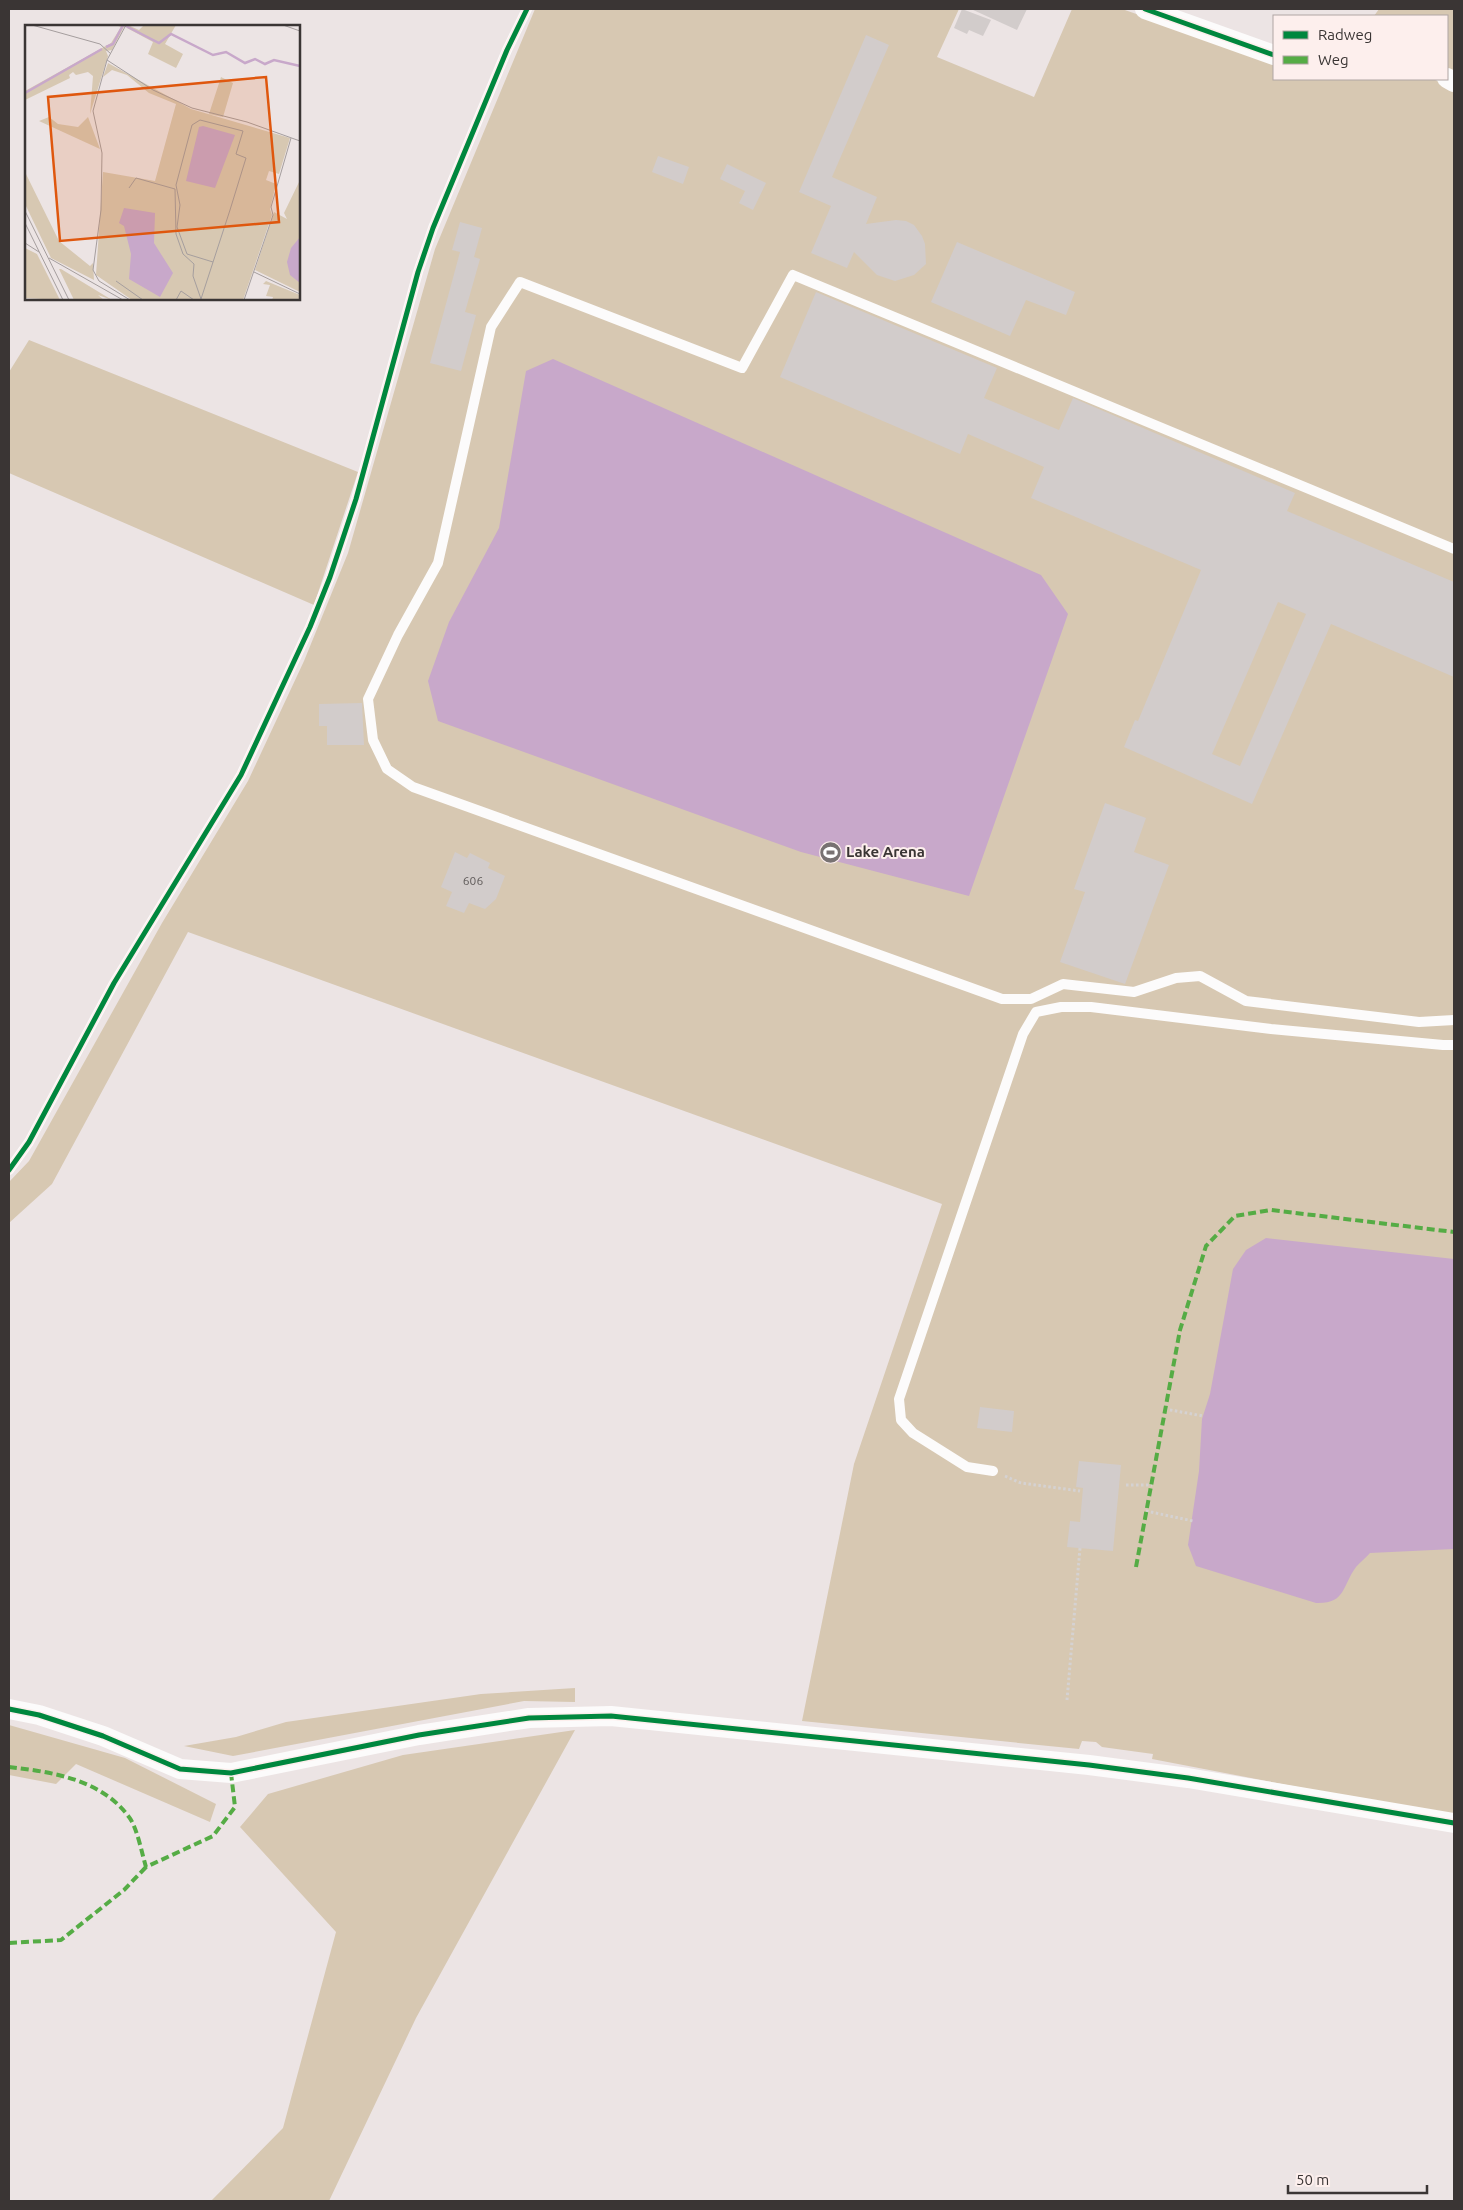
<svg xmlns="http://www.w3.org/2000/svg" width="1463" height="2210" font-family="Ubuntu,sans-serif">
<rect width="100%" height="100%" fill="#ece4e4"/>
<!-- green -->
<path fill="#d7c8b2" d="M535,9H959L937,57L1034,97L1072,9H1122L1274,62V79H1433L1454,89V1817L1152,1759L1153,1754L1102,1747L1096,1742L1082,1741L1079,1749L802,1721L854,1464L942,1204L188,932L52,1184L9,1223V1182L29,1161L162,923L248,781L304,661L348,553L435,249Z
M1379,9H1454V72L1447,69V16H1374Z
M29,340L358,472L314,605L9,473V372Z
M575,1688V1702L524,1701L233,1756L184,1746L236,1737L286,1722L481,1694Z
M9,1725L125,1758L216,1804L210,1822L76,1764L56,1784L9,1775Z
M575,1730L416,2018L329,2201H211L283,2128L336,1932L240,1827L268,1794L403,1755Z"/>
<!-- water -->
<path fill="#c8a8ca" d="M553,359L1041,575L1068,614L969,896L801,852L438,721L428,681L449,622L499,528L526,371Z
M1266,1238L1454,1259V1549L1370,1553C1366,1558 1360,1562 1356,1567C1342,1586 1346,1604 1316,1603L1196,1566L1188,1545L1199,1471L1202,1419L1210,1394L1233,1269L1246,1250Z"/>
<!-- building -->
<path fill="#d2cccb" fill-rule="evenodd" d="M962,9L991,20L983,36L969,30L967,34L954,28Z
M971,9H1027L1017,30Z
M866,35L889,45L832,177L877,197L866,224L896,220L906,221L914,225L922,236L925,244L926,264L914,275L895,281L877,275L854,252L847,268L811,253L831,206L799,192Z
M658,156L689,167L683,184L652,172Z
M727,164L766,183L753,210L739,203L745,191L720,179Z
M460,222L482,228L474,257L480,259L465,312L476,315L461,371L430,363L460,252L452,250Z
M957,242L1075,292L1066,315L1026,300L1010,336L931,302Z
M816,292L997,368L984,398L1059,430L1073,398L1295,493L1287,511L1454,582V677L1331,624L1252,804L1124,747L1135,720L1138,721L1201,570L1031,498L1044,467L968,434L960,454L780,377ZM1278,602L1306,614L1240,766L1212,754Z
M362,703L364,745H327V726H319V704Z
M1105,803L1146,818L1134,852L1169,865L1125,984L1060,962L1085,892L1074,889Z
M455,852L467,858L470,853L490,863L488,868L505,876L496,899L485,909L469,903L464,913L446,906L452,892L441,887Z
M980,1407L1014,1411L1012,1432L977,1428Z
M1079,1461L1121,1465L1113,1551L1067,1547L1070,1521L1080,1522L1083,1488L1076,1487Z"/>
<g fill="none" stroke-linecap="round" stroke-linejoin="round">
<!-- path -->
<path stroke="#d5d2d2" stroke-width="3" stroke-dasharray="2.5 2.5" stroke-linecap="butt" d="M1165,1409L1203,1416
M1005,1476L1021,1483L1080,1491
M1126,1485H1152
M1146,1511L1193,1521
M1067,1700L1080,1548"/>
<!-- lane -->
<path stroke="#fcfbfb" stroke-width="10" d="M1454,549L793,275L742,368L520,282L491,327L438,563L398,635L368,699L373,740L387,769L413,787L1002,999H1031L1063,984L1134,992L1176,978L1200,976L1246,1001L1419,1022L1454,1020
M9,1170L29,1142L114,983L241,775L310,627L330,577L356,499L418,272L433,228L507,50L527,9
M993,1471L967,1467L913,1433L901,1420L899,1399L1023,1034L1036,1012L1061,1007H1091L1271,1029L1443,1045H1454"/>
<!-- street -->
<path stroke="#fcfbfb" stroke-width="20" d="M1145,9L1274,55
M1447,78L1454,82
M9,1709L39,1715L103,1736L180,1769L231,1773L419,1735L529,1718L611,1716L1089,1765L1188,1778L1454,1823"/>
<!-- quiet -->
<path stroke="#55ac45" stroke-width="4" stroke-dasharray="8 4" stroke-linecap="butt" d="M1136,1567L1180,1330L1206,1246L1235,1216L1271,1210L1454,1232
M9,1767C52,1772 101,1779 129,1817C137,1827 142,1854 146,1867L213,1836L235,1807L231,1773
M9,1943L61,1940L124,1890L146,1867"/>
<defs>
<path id="cycleway" d="M1145,9L1274,55
M9,1170L29,1142L114,983L241,775L310,627L330,577L356,499L418,272L433,228L507,50L527,9
M9,1709L39,1715L103,1736L180,1769L231,1773L419,1735L529,1718L611,1716L1089,1765L1188,1778L1454,1823"/>
</defs>
<!-- cycleway casing -->
<use href="#cycleway" stroke="#fdefed" stroke-width="8"/>
<!-- cycleway -->
<use href="#cycleway" stroke="#00873e" stroke-width="5"/>
</g>
<!-- icons -->
<defs>
<symbol id="stadium-disc" viewBox="-11 -11 22 22"><circle r="9.5" fill="#787272" stroke="#fdefed"/><path d="M0-5a6.5 5 0 1 0 0 10a6.5 5 0 1 0 0-10ZM-3.5-1.8h7v3.6h-7Z" fill="#fff"/></symbol>
</defs>
<g fill-rule="evenodd">
<use href="#stadium-disc" x="818" y="840" width="25" height="25"/>
</g>
<g text-anchor="middle" stroke-width="4" stroke-linejoin="round" paint-order="stroke">
<!-- number labels -->
<g font-size="12" fill="#605b5a">
<text x="473" y="885">606</text>
</g>
<!-- poi labels -->
<g font-size="15" font-weight="bold" fill="#3a3534" stroke="#fdefed" text-anchor="start">
<text x="846" y="857">Lake Arena</text>
</g>
</g>
<!-- overview -->
<g transform="translate(25 25)">
<rect width="275" height="275" fill="#ece4e4"/>
<path d="M91,0H100L87,25L81,26L83,31L65,89L68,51L63,47L51,50L48,47L44,50L45,53L0,75V66L86,18L96,2ZM103,0L114,5L119,0H151L140,19L158,29L151,43L123,29L128,17L102,3ZM83,38L166,84L265,113L254,149L244,146L241,155L251,159L245,184L247,190L218,275H107L71,250L78,147L130,156L151,79L124,68L102,50L87,45L78,52ZM196,52L208,58L198,92L184,89ZM24,92L33,99L53,102L63,92L75,124L14,96ZM0,147L34,216L65,241L68,238L69,255L26,233L0,179ZM275,155V267L230,245L249,187L262,194L259,188ZM0,223L12,229L35,275L0,273ZM34,244H36L87,275L73,270L79,275H49ZM241,256L275,270V275H247L248,272L241,271L245,260L238,259Z" fill="#d7c8b2"/>
<path d="M178,101L210,110L190,163L161,156L174,102ZM99,183L130,188L129,218L148,248L135,272L104,254L106,229L99,201L94,198ZM275,212V258L265,250L262,237L266,223Z" fill="#c8a8ca"/>
<path fill="none" stroke="#c8a8ca" stroke-width="2.5" d="M99,0L134,18L146,9L188,30L201,27L220,38L230,34L240,39L249,35L275,41M81,22L88,19L98,0M0,68L77,24"/>
<path fill="none" stroke="#a59e9e" stroke-width="1" d="M7,0L75,19L86,29M101,0L82,35L68,86L77,128L76,185L68,245L74,256L105,275M258,0L275,6M82,35L128,65L167,83L222,97L275,116M104,163L111,153L150,164L151,209L158,229L169,239L168,251L176,274M0,186L44,275M0,198L38,275M0,218L14,227M24,233L98,275M229,247L275,269M91,256L118,275M176,274L205,185L221,133L211,129L218,106L175,95L167,100L151,160L155,180L152,202L162,229L188,237M151,275L156,266L169,275M219,275L248,190L246,182L266,113"/>
<path fill="#df570e" fill-opacity="0.15" stroke="#df570e" stroke-width="2.5" d="M241,52L254,197L35,216L23,72Z"/>
<rect width="275" height="275" fill="none" stroke="#3a3534" stroke-width="2.5"/>
</g>
<!-- border -->
<rect width="1463" height="2210" fill="none" stroke="#3a3534" stroke-width="20"/>
<!-- legend -->
<rect x="1273" y="15" width="175" height="65" fill="#fdefed" stroke="#afa5a3"/>
<rect x="1283" y="31" width="25" height="8" fill="#00873e" stroke="#afa5a3"/>
<text x="1318" y="40" font-size="15" fill="#3a3534">Radweg</text>
<rect x="1283" y="56" width="25" height="8" fill="#55ac45" stroke="#afa5a3"/>
<text x="1318" y="65" font-size="15" fill="#3a3534">Weg</text>
<!-- scale -->
<path d="M1288 2185v8h139v-8" fill="none" stroke="#3a3534" stroke-width="2.5"/>
<text x="1296" y="2185" font-size="15" fill="#3a3534" stroke="#fdefed" stroke-width="4" paint-order="stroke">50 m</text>
</svg>
